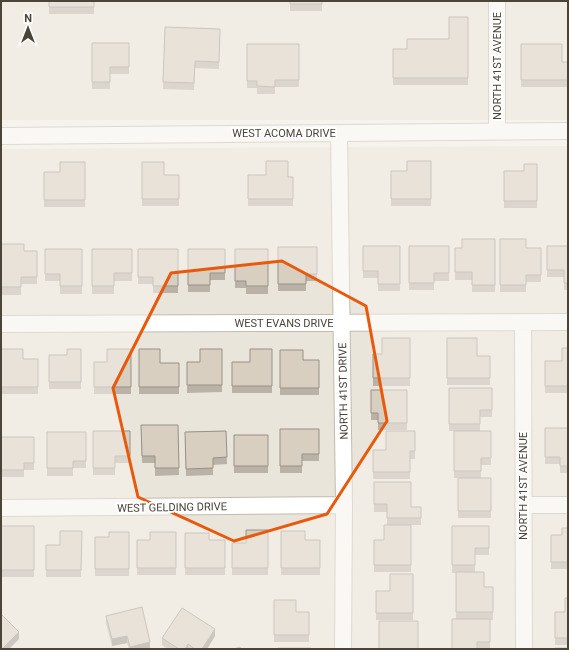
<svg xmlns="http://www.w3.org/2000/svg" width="569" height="650" font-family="Roboto,sans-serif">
<rect width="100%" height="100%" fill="#f6f3ec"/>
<!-- residential -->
<path fill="#eae5da" d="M1,1H568V120H1Z
M568,146V649H1V149Z"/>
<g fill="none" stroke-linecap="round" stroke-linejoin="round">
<defs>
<path id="minor" d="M497,1V131
M339,133L344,505L343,649
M1,136L568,131
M523,322L524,649
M1,324L568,322
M523,505H568
M1,508L344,505"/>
</defs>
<!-- minor casing -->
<use href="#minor" stroke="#c2bbae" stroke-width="18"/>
<!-- minor -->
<use href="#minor" stroke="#fff" stroke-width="16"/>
</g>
<!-- wall -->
<path fill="#bab2a6" d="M49,1H94V14H49Z
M290,1H322V11H290Z
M468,17V85H393V49H407L449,39Z
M165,27L220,29L219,69L195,68L194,90L163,89Z
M92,43H129V74H110V89H92Z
M247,44H299V87H275V94H257V88H247Z
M521,44L562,62H568V87H521Z
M431,161V206H391V171H407Z
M85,162V207H44V172H60Z
M142,162L164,175H179V206H142Z
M537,164V208H504V171H524Z
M248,175H266L293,177V206H248Z
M495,239V292H472V280H455V248H462Z
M500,239L526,248H541V282H526V292H500Z
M1,244L24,251H37V284H21V295H1Z
M363,246H400V291H378V278H363Z
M409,246H449V281H434V290H409Z
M547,246H568V290H564V277H547Z
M278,247H317V281H306V291H278Z
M45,249H82V294H60V281H45Z
M92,249H132V281H114V294H92Z
M138,249H178V293H153V284H138Z
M188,249H225V280H210V292H188Z
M235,249H268V294H246V288H235Z
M410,338V386H373V354H382Z
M447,338L477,356H490V385H447Z
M568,348V393H545V361H562Z
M1,349L23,359H38V394H1Z
M81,349V389H49V355H67Z
M131,349V394H94V362H107Z
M139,349L160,363H179V394H139Z
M222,349V392L187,393V362H200Z
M272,349V393H232V362H250Z
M280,350L303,360H319V395H280Z
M449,388H492V417H480V431H449Z
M371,390H407V430H378V420H371Z
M141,425H178L179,475L155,476V463H142Z
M545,428H568V473H560V464H545Z
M280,429H319V461H302V473H280Z
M93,431H130V463H115V475H93Z
M226,431L227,464L213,465V475L186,476L185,432Z
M415,431V459H410V479H373V450H386Z
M454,431H491V465H481V478H491V518H458V478H454Z
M47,432H86V468H73V476H47Z
M234,435H268V473H234Z
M1,437H34V470H24V477H1Z
M374,482L411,507H421V525H411V572H374V540H384L387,525V512H374Z
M1,526H34V577H1Z
M452,526H489V555H475V572L484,587H493V620H490V649H477L456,619V573H452Z
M568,528V569H551V535H562Z
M268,530V575H232V543H246Z
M82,531L81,577H46V545H60Z
M281,531L305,540H320V575H281Z
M129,532V576H95V537H109Z
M176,532V575H137V540H150Z
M185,533L209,540H225V575H185Z
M413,574V620H376V591H390Z
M568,598V645H555V612H565Z
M274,600L296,612H309V642H274Z
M106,616L150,649H129L127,643L112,646L106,623Z
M215,636L207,649H168L162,645V638Z"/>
<!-- shaded-wall -->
<path fill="#979187" d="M215,629V636L207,649H202Z
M19,632V639L9,649H2Z
M127,636V643L112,646V639Z
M150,642V649H130V647Z
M188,644V649H185Z"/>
<!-- building -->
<path fill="#d8cfc1" stroke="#979187" d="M49,1H94V7H49Z
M290,1H322V4H290Z
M449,17H468V78H393V49H407V39H449Z
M165,27L220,29L219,62L195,61L194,83L163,82Z
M92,43H129V67H110V82H92Z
M247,44H299V80H275V87L257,86V81H247Z
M521,44H562V62H568V80H521Z
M266,161H288V177H293V199H248V175H266Z
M407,161H431V199H391V171H407Z
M60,162H85V200H44V172H60Z
M142,162H164V175H179V199H142Z
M524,164H537V201H504V171H524Z
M462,239H495V285H472V272H455V248H462Z
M500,239H526V248H541V275H526V285H500Z
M1,244H24V251H37V277H21V287H1Z
M363,246H400V284H378V271H363Z
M409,246H449V273H434V283H409Z
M547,246H568V283H564V270H547Z
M278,247H317V274H306V284H278Z
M45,249H82V286H60V274H45Z
M92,249H132V273H114V286H92Z
M138,249H178V286H153V277H138Z
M188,249H225V273H210V285H188Z
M235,249H268V286H246V281H235Z
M382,338H410V378H373V354H382Z
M447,338H477V356H490V378H447Z
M562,348H568V386H545V361H562Z
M1,349H23V359H38V387H1Z
M67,349H81V382H49V355H67Z
M107,349H131V387H94V362H107Z
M139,349H160V363H179V387H139Z
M200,349H222V385H187V362H200Z
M250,349H272V386H232V362H250Z
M280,350H303V360H319V388H280Z
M449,388H492V410H480V424H449Z
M371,390H407V423H378V413H371Z
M141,425H178L179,468H155V456H142Z
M545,428H568V466H560V457H545Z
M280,429H319V454H302V466H280Z
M93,431H130V456H115V468H93Z
M226,431L227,457L213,458V468L186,469L185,432Z
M386,431H415V451H410V472H373V450H386Z
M454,431H491V458H481V471H454Z
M47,432H86V461H73V468H47Z
M234,435H268V466H234Z
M1,437H34V463H24V470H1Z
M458,478H491V511H458Z
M374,482H411V507H421V518H387V504H374Z
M384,525H411V565H374V540H384Z
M1,526H34V570H1Z
M452,526H489V548H475V565H452Z
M562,528H568V562H551V535H562Z
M246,530H268V568H232V543H246Z
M60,531H82L81,570H46V545H60Z
M281,531H305V540H320V568H281Z
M109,532H129V569H95V537H109Z
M150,532H176V568H137V540H150Z
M185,533H209V540H225V568H185Z
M456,572H484V587H493V612H456Z
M390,574H413V613H376V591H390Z
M565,598H568V638H555V612H565Z
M274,600H296V612H309V635H274Z
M142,607L150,642L130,647L127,636L112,639L106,616Z
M182,608L215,629L202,649H195L188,644L185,649H179L162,638Z
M1,614L19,632L2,649H1Z
M452,619H490V642H477V649H452Z
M379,621H418V649H379Z
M240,647L241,649H234Z
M278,648H311V649H278Z
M555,648H568V649H555Z"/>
<!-- marked area -->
<path d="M0 0H569V650H0ZM282,261L366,306L387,421L327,514L234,541L138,497L113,388L171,273Z" fill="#f6f3ec" fill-opacity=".55" fill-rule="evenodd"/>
<path fill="none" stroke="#e8590c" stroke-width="3" stroke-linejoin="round" d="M282,261L366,306L387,421L327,514L234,541L138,497L113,388L171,273Z"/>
<g text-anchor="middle" stroke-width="4" stroke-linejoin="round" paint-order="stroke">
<!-- street labels -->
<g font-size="11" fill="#4b4439" stroke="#fff">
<text transform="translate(497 66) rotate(-90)" y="4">NORTH 41ST AVENUE</text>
<text x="284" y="137">WEST ACOMA DRIVE</text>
<text x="284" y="327">WEST EVANS DRIVE</text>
<text transform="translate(343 391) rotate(-91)" y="4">NORTH 41ST DRIVE</text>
<text transform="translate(523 486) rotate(-90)" y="4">NORTH 41ST AVENUE</text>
<text transform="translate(172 507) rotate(-1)" y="4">WEST GELDING DRIVE</text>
</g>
</g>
<!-- border -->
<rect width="569" height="650" fill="none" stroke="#4b4439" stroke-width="4"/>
<!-- north arrow -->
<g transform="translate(28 28)" stroke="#ffffff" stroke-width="3" paint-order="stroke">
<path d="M0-3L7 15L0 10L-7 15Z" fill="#4b4439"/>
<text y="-6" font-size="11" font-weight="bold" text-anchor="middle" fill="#4b4439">N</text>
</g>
</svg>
